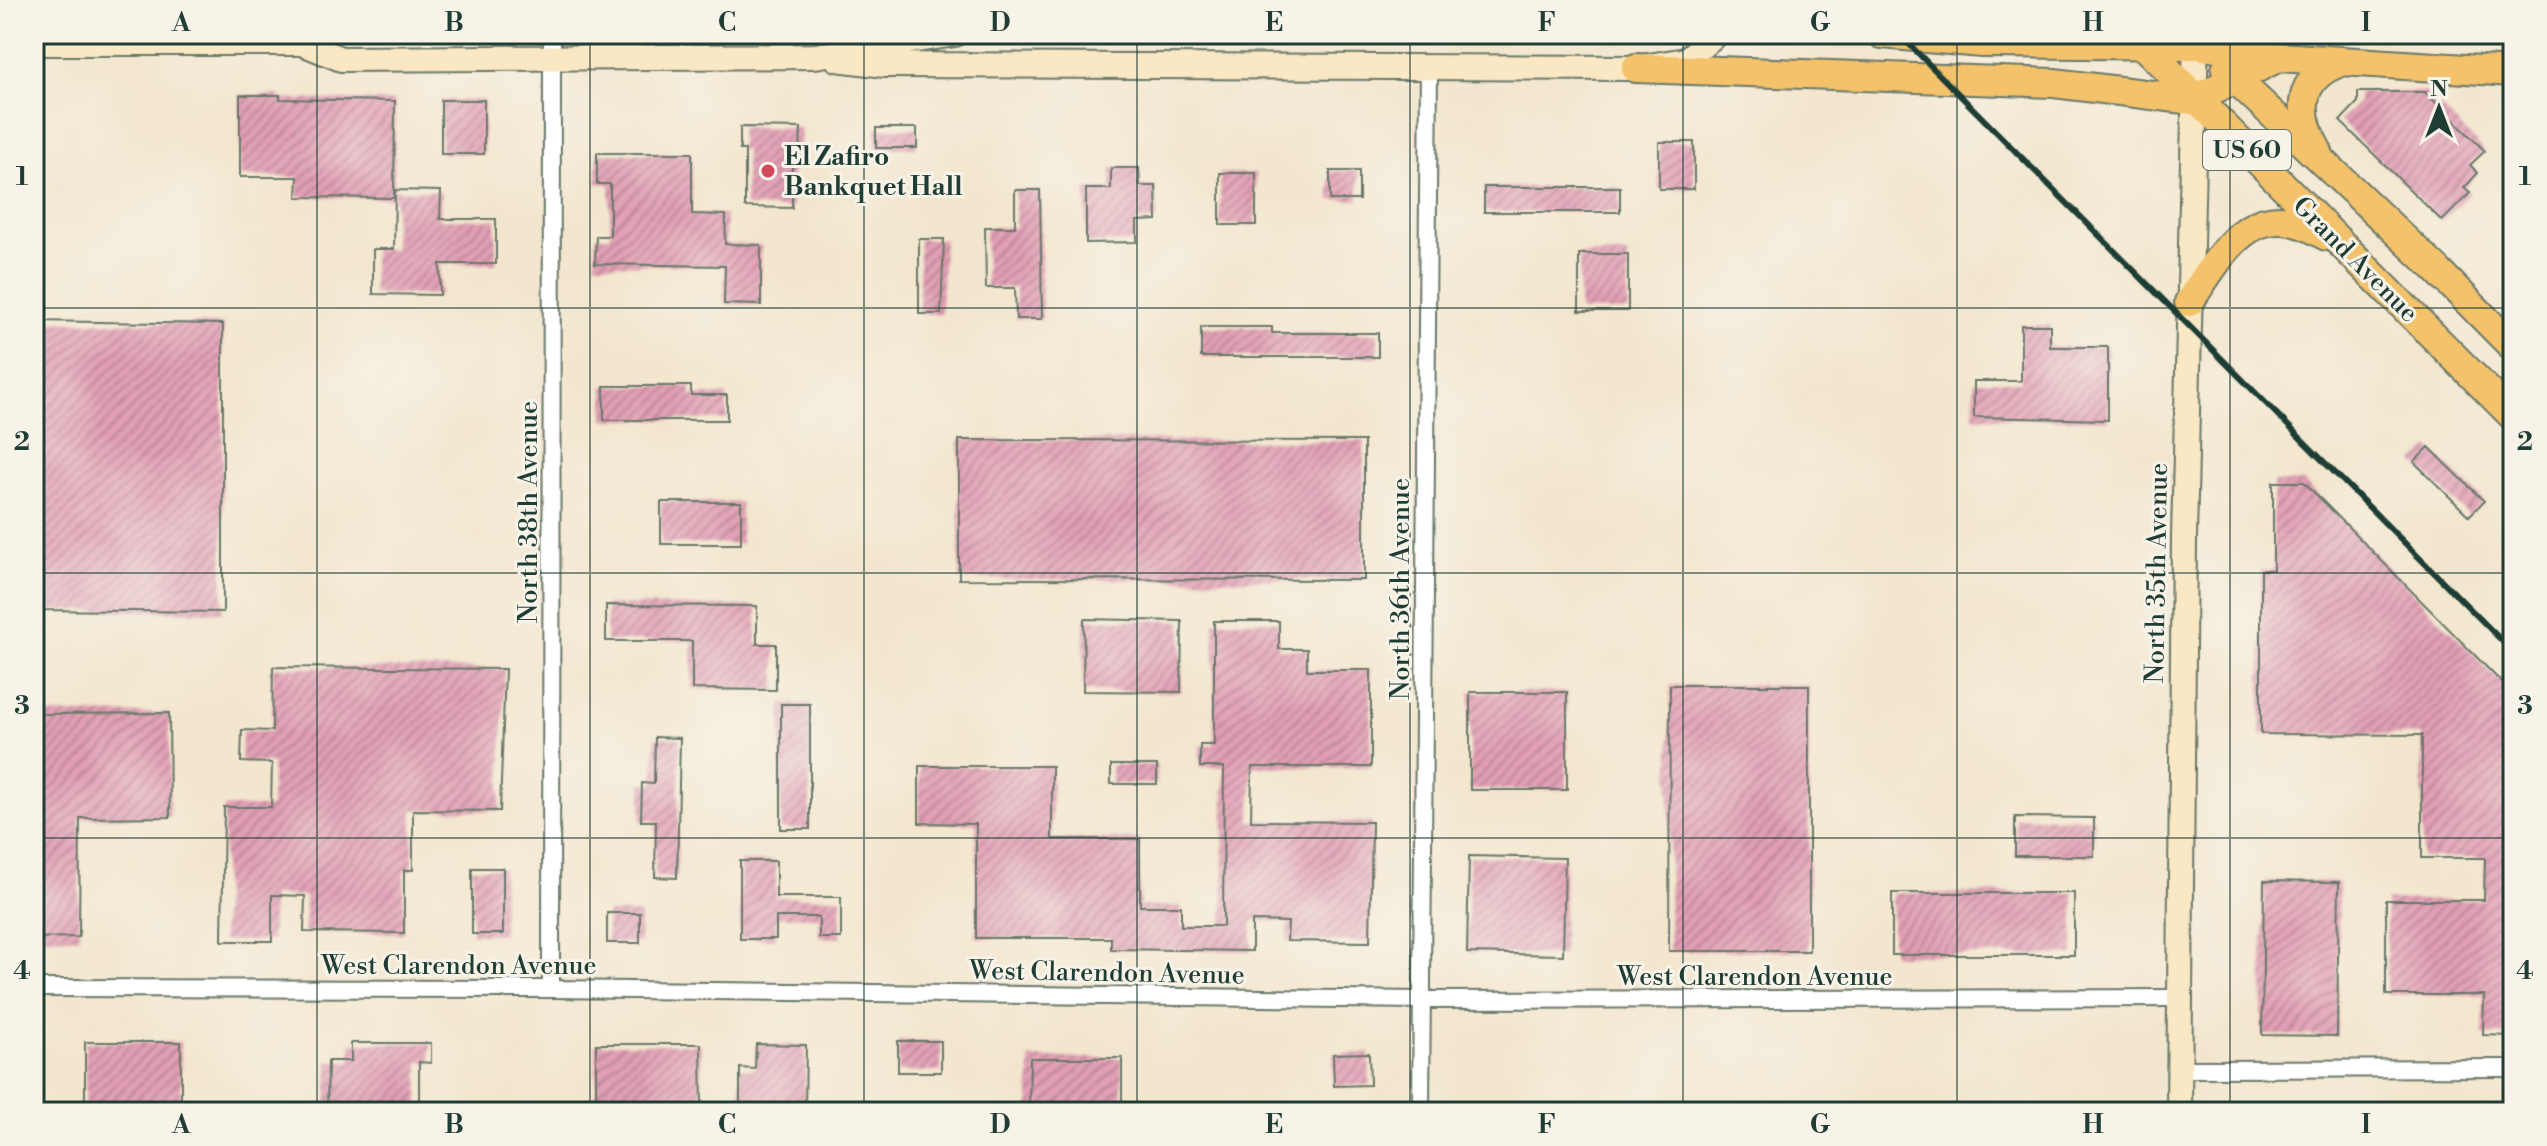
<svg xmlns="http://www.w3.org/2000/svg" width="2547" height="1146" font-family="'Libre Bodoni',serif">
<defs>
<pattern id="building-hatch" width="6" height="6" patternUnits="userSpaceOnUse" patternTransform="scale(2)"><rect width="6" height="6" fill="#e29fb5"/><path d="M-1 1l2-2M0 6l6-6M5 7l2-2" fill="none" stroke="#b78394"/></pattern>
</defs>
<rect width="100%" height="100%" fill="#f7f3e8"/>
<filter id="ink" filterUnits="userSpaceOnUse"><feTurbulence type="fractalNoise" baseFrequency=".0125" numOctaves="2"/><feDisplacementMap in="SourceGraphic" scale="16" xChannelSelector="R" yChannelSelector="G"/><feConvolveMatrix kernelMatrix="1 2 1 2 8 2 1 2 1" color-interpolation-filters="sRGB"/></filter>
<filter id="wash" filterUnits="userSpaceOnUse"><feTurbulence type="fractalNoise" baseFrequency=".006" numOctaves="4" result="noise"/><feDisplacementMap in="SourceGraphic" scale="32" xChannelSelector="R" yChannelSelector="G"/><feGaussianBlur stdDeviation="1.8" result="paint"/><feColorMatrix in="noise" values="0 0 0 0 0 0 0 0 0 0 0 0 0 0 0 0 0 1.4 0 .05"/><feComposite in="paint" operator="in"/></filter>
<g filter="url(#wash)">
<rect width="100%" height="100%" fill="#f3e6ce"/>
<g id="blocks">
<!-- building -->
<path fill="url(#building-hatch)" d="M2358,92H2425L2485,151L2470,165L2478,173L2464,188L2470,193L2442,221L2340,121L2358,102Z
M240,95H280V99L395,101L394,198L297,197L298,177H240Z
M441,100H484V154H441Z
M740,127L801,128L800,150H792V208L745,207V150H740Z
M876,128H917V148H876Z
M1659,142H1694V189H1659Z
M597,153H692V214L726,215L725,244L761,245V305L724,304L725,266L595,264L596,236H610V184H597Z
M1111,168H1139L1140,186H1156L1157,220L1137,221V242L1086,243V189H1111Z
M1330,171H1359V200H1330Z
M1220,173H1256V225H1220Z
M1484,187H1620V212H1484Z
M395,190L441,191L440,219H496V264H440V295L373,294V249H394Z
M1015,190H1040L1042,319H1016L1015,288H986L985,227H1015Z
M919,239H944L941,314H919Z
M1579,254H1628V311H1579Z
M34,321L223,324V612L34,610Z
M2021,325H2050V347H2108V420L1974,417V381H2021Z
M1201,327H1272V333H1378V357H1201Z
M604,386H691V395H727V420H604Z
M959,440L1364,441V580L959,579Z
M2429,447L2484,501L2469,516L2414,462Z
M2273,482H2304L2513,694V1036L2483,1035L2484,995H2386V900H2484L2485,858H2422V735L2261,734V570H2273Z
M661,502H741V544H661Z
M606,605L757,606V644H776V690L692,689V641H606Z
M1084,619L1182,621L1181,692L1083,691Z
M1214,621H1279V649H1307V670H1371V767H1252L1251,821L1372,822L1370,942L1287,941L1288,922L1252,921V951L1111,949V938H976V824L919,823V766H1052V839H1140V906H1181V926H1223L1224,767H1200V745H1214Z
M273,667L505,669L500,811L413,810V870H404V933L304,932L305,896L272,895V941H222L224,807H271L272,763L241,762L242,730L272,731Z
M1670,685H1809V951H1669Z
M1470,692H1567V790H1470Z
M781,704H810V829H781Z
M169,713L170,817L80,818L79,937L34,938V839H39L38,714Z
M655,737L680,738L677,878L655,877L656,821H641L642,783L654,784Z
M1111,765H1157V784H1111Z
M2015,817L2094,818V856H2015Z
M1469,856L1565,858L1563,955L1467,953Z
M740,861H776V897H841V938H819V917H776V939H740Z
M472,868H503V934H472Z
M2264,881L2339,882L2337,1036L2262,1035Z
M1892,893H2074V955H1892Z
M607,913H640V943H607Z
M898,1041H941V1072H898Z
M85,1042H181V1112H85Z
M351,1043H431V1063L419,1062V1112H327L328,1061H351Z
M596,1044H701L702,1112H596Z
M756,1044L806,1045L805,1112H740V1068L755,1069Z
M1369,1053L1370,1085L1334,1086L1333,1054Z
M1030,1058H1122V1112H1029Z"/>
</g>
</g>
<g filter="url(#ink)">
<use href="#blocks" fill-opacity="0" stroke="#69786a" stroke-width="2"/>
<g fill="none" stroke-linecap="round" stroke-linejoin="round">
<defs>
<path id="minor" d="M34,988L551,989L1421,1000L2180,998
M551,989L552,34
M2179,1069L2513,1068
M1421,1112L1429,66"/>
<path id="secondary" d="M34,43H302L341,59L815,56L955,34
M837,59L885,65L1636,68L1686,60L1716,34
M2179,1112L2184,538L2196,34"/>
<path id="trunk" d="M1882,34L1982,43L2195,45L2279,57L2513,72
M2135,37L2513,416
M1636,68L2054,83L2193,100L2279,57
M2226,70L2437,270L2513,347
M2318,152C2297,115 2295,78 2341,62
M2189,302C2225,249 2254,191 2326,236"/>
</defs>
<!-- minor casing -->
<use href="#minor" stroke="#69786a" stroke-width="20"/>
<!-- secondary casing -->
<use href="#secondary" stroke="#69786a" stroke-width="28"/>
<!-- trunk casing -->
<use href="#trunk" stroke="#69786a" stroke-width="32"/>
<!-- minor -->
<use href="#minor" stroke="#fff" stroke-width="16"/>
<!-- secondary -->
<use href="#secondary" stroke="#fae7c3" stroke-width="24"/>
<!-- trunk -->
<use href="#trunk" stroke="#f3c26a" stroke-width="28"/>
<!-- rail -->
<path stroke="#1f3d34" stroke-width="6" d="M1899,34L2513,652"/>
</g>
</g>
<!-- grid -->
<path fill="none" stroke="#1f3d34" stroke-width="2" stroke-opacity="0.55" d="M317,34V1112M590,34V1112M864,34V1112M1137,34V1112M1410,34V1112M1683,34V1112M1957,34V1112M2230,34V1112M34,308H2513M34,573H2513M34,838H2513"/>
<!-- markers -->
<circle fill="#d1495b" stroke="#f7f3e8" stroke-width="3" cx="768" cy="171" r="8"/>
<g text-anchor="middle" stroke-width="6" stroke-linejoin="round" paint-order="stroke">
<!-- shield labels -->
<rect fill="#f7f3e8" stroke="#60746a" stroke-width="2" x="2203" y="130" width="88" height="40" rx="6"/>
<g font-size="24" font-weight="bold" fill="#1f3d34">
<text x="2247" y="158">US 60</text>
</g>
<!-- poi labels -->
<g font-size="26" font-weight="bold" fill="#1f3d34" stroke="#f7f3e8" text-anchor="start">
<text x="784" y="165">El Zafiro<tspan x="784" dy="30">Bankquet Hall</tspan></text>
</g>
<!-- street labels -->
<g font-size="26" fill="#1f3d34" stroke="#f7f3e8">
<text transform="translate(2356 259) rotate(45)" y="9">Grand Avenue</text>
<text transform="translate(528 512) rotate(-90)" y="9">North 38th Avenue</text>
<text transform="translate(2156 573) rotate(-89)" y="9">North 35th Avenue</text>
<text transform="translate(1400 589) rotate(-90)" y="9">North 36th Avenue</text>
<text x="459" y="974">West Clarendon Avenue</text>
<text transform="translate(1107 972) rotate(1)" y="9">West Clarendon Avenue</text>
<text x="1755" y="985">West Clarendon Avenue</text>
</g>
</g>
<!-- margin -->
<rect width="2547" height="1146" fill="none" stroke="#f7f3e8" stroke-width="88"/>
<!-- north arrow -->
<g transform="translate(2439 108)" stroke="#f7f3e8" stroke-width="6" paint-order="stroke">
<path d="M0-6L14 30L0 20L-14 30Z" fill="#1f3d34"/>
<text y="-12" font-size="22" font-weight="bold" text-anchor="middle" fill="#1f3d34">N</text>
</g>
<rect x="44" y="44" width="2459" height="1058" fill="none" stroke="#1f3d34" stroke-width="3"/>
<g font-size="26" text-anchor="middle" font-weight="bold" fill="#1f3d34">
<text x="181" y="31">A</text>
<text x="454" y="31">B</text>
<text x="727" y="31">C</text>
<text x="1000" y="31">D</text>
<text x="1274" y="31">E</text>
<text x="1547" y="31">F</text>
<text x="1820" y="31">G</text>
<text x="2093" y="31">H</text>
<text x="2366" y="31">I</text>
<text x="22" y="185">1</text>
<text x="2525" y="185">1</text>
<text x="22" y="450">2</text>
<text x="2525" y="450">2</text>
<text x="22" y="714">3</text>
<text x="2525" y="714">3</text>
<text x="22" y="979">4</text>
<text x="2525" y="979">4</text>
<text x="181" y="1133">A</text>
<text x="454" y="1133">B</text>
<text x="727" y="1133">C</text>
<text x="1000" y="1133">D</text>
<text x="1274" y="1133">E</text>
<text x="1547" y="1133">F</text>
<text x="1820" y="1133">G</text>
<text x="2093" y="1133">H</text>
<text x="2366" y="1133">I</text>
</g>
</svg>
